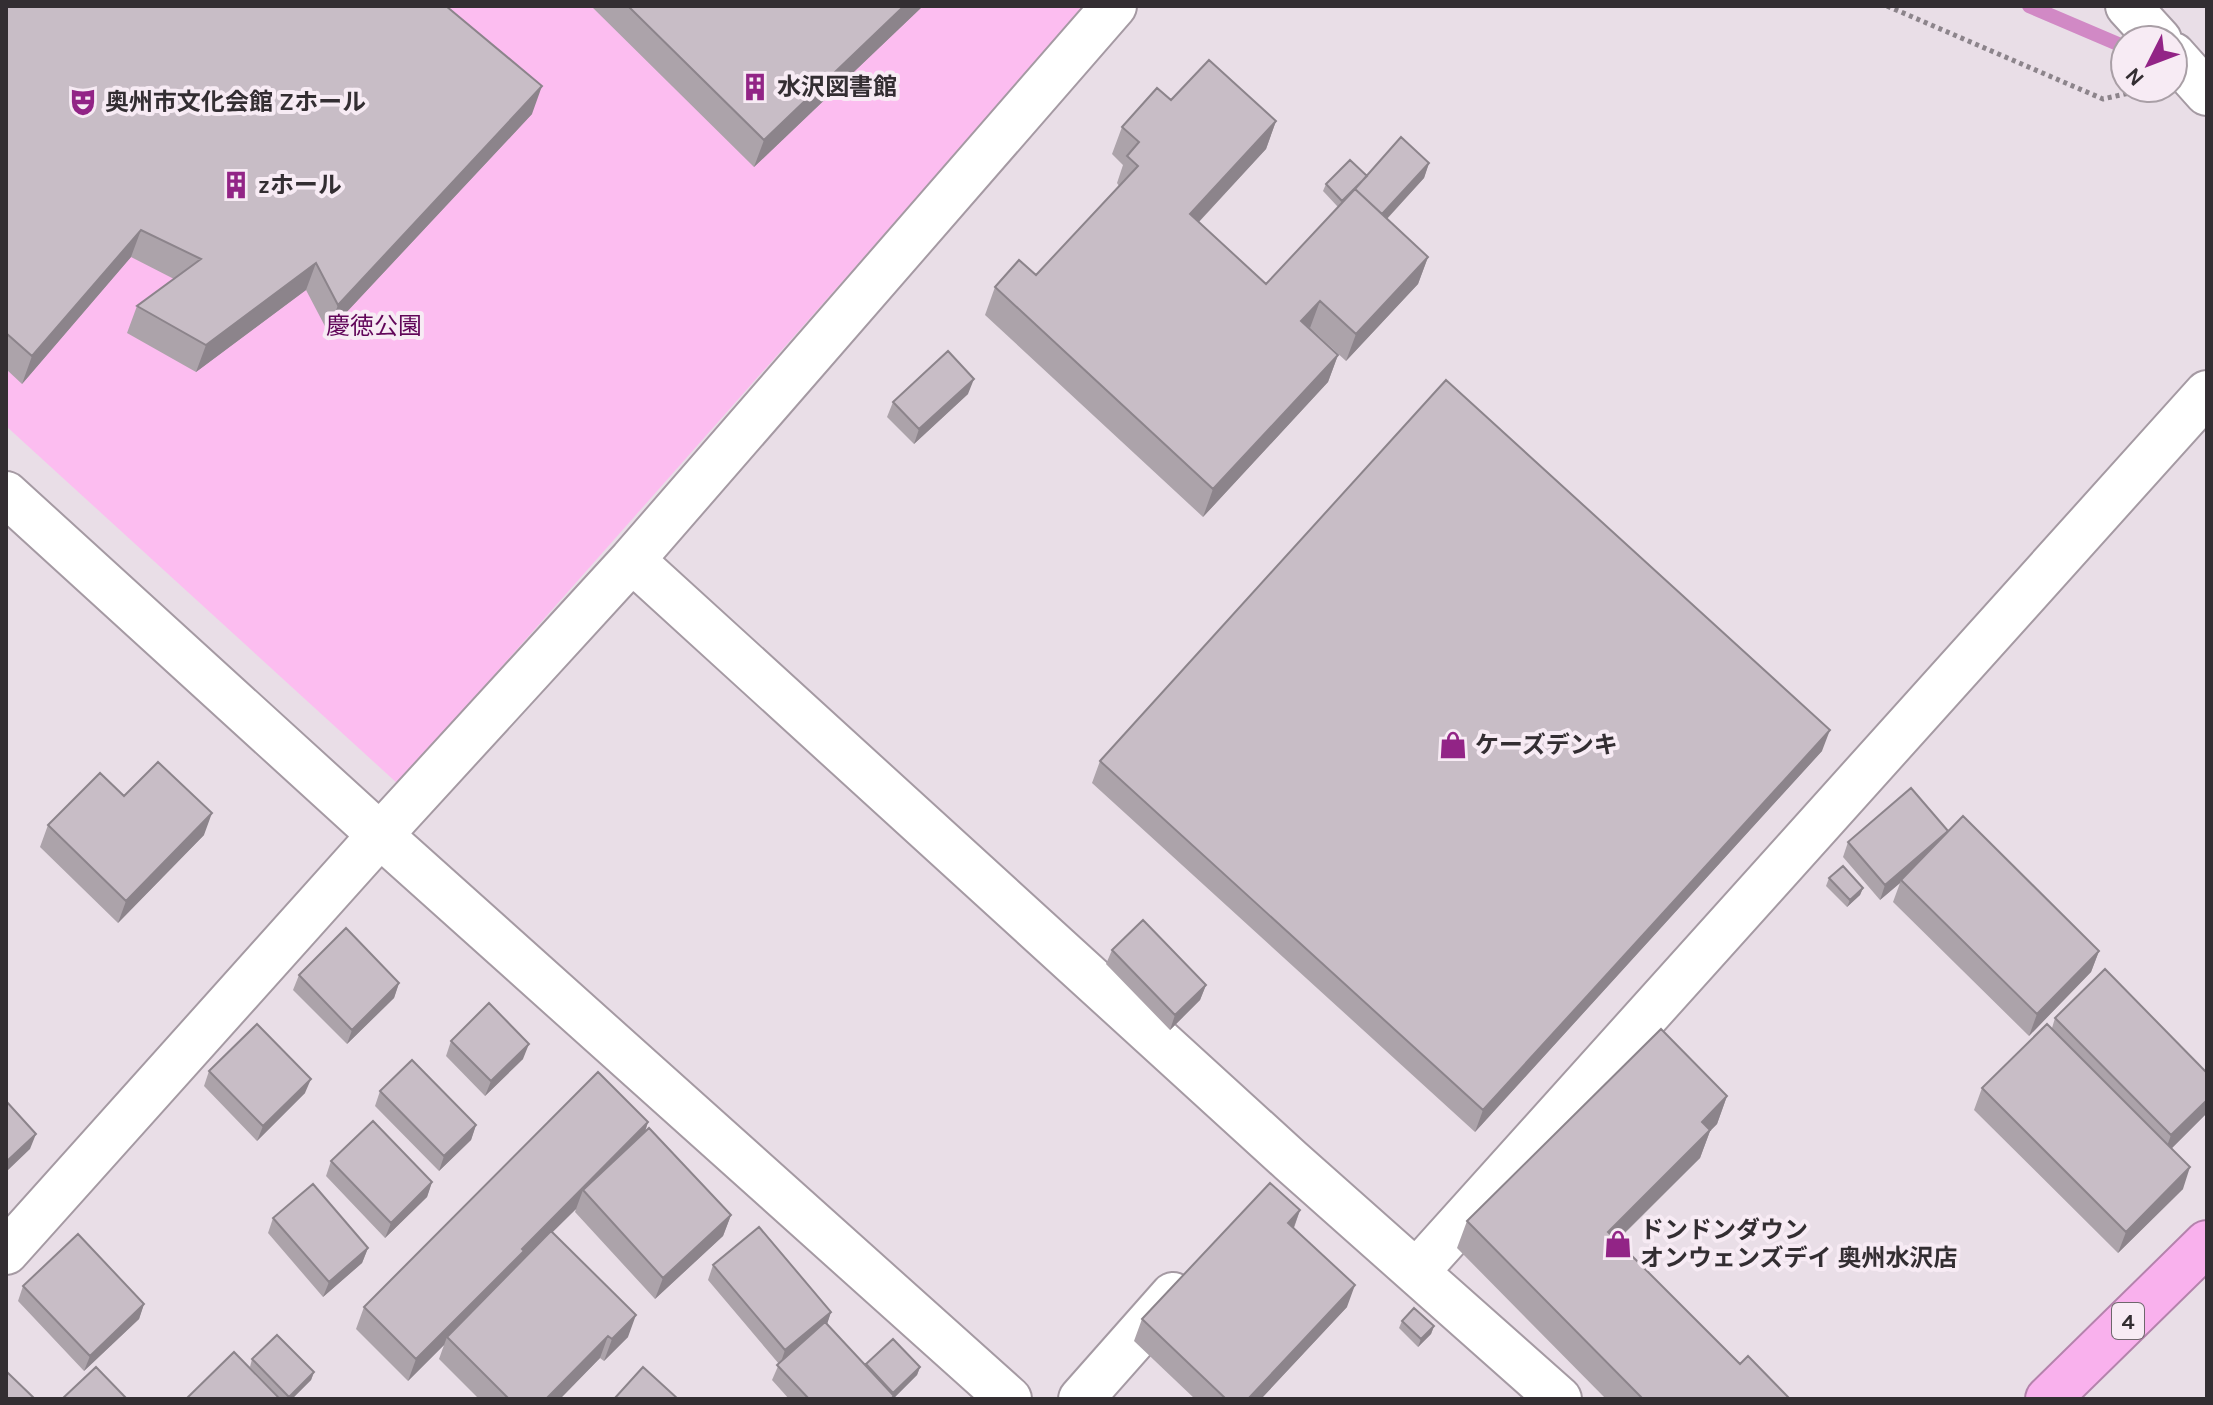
<svg xmlns="http://www.w3.org/2000/svg" width="2213" height="1405" font-family="Karla,'Noto Sans JP',sans-serif">
<rect width="100%" height="100%" fill="#e9dee7"/>
<!-- green -->
<path fill="#fcbdf0" d="M6,6H1086L398,784L6,426Z"/>
<g fill="none" stroke-linecap="round" stroke-linejoin="round">
<!-- stream -->
<path stroke="#d189c5" stroke-width="14" d="M2029,6L2125,47"/>
<defs>
<path id="minor" d="M2128,6L2159,40
M2173,55L2207,93
M6,494L380,835L1009,1399
M632,560L1291,1161L1559,1399
M6,1252L380,835L632,560L1114,6
M1417,1271L2207,393
M1081,1399L1173,1295"/>
<path id="highway" d="M2048,1399L2207,1243"/>
</defs>
<!-- minor casing -->
<use href="#minor" stroke="#a59aa3" stroke-width="48"/>
<!-- highway casing -->
<use href="#highway" stroke="#b483ac" stroke-width="48"/>
<!-- path -->
<path stroke="#8c848b" stroke-width="5" stroke-dasharray="4 4" stroke-linecap="butt" d="M1887,6L2103,99L2134,92"/>
<!-- minor -->
<use href="#minor" stroke="#fff" stroke-width="44"/>
<!-- highway -->
<use href="#highway" stroke="#f9b1ed" stroke-width="44"/>
</g>
<!-- wall -->
<path fill="#aca3aa" d="M6,6L532,114L328,332L306,290L196,372L127,333L137,306L174,279L131,257L22,384L6,369Z
M591,6H923L754,167Z
M1171,100L1276,121L1266,149L1199,222L1266,284L1338,207L1323,191L1326,184L1429,163L1424,178L1387,219L1428,257L1418,284L1346,361L1310,328L1338,355L1328,382L1203,517L985,315L995,287L1036,275L1119,186L1117,183L1123,165L1112,154L1122,127Z
M968,394L914,444L887,417L893,402Z
M1822,751L1475,1132L1092,783L1100,761Z
M124,796L204,835L118,923L40,847L48,825Z
M1948,831L2099,951L2091,972L2029,1036L1893,902L1900,883L1880,900L1843,857L1848,842Z
M1829,878L1863,888L1860,895L1847,907L1826,886Z
M1112,950L1206,985L1200,1000L1170,1030L1106,964Z
M299,975L399,983L394,998L347,1044L293,990Z
M2055,1018L2207,1073V1113L2172,1148L2183,1189L2118,1253L1974,1110L1982,1088L2052,1028Z
M451,1041L523,1059L485,1096L446,1056Z
M209,1071L305,1093L257,1141L204,1086Z
M380,1091L476,1125L471,1140L439,1171L375,1106Z
M1727,1096L1717,1124L1710,1131L1700,1158L1617,1241L1740,1364L1790,1399H1606L1457,1248L1467,1221Z
M648,1122L645,1132L731,1215L723,1236L655,1299L575,1212L576,1209L552,1232L628,1337L604,1361L600,1358L560,1399H479L439,1359L444,1345L408,1381L356,1329L364,1307Z
M331,1161L432,1182L427,1197L385,1238L326,1176Z
M1300,1210L1294,1228L1347,1307L1261,1399H1195L1134,1341L1142,1319Z
M273,1218L368,1248L362,1263L323,1297L268,1233Z
M713,1265L831,1312L827,1324L865,1366L866,1364L920,1367L917,1375L893,1399H789L772,1380L779,1364L708,1280Z
M23,1286L144,1304L139,1319L84,1371L18,1301Z
M1402,1321L1434,1326L1431,1334L1418,1347L1399,1328Z
M252,1359L314,1372L311,1380L292,1399H281L250,1367Z"/>
<!-- shaded-wall -->
<path fill="#8c848b" d="M904,6H923L754,167L764,140Z
M542,86L532,114L328,332L338,305Z
M1276,121L1266,149L1180,242L1190,214Z
M1429,163L1424,178L1371,236L1376,221Z
M141,230L131,257L22,384L32,356Z
M1428,257L1418,284L1346,361L1356,334Z
M316,263L306,290L196,372L206,345Z
M1320,301L1310,328L1301,321Z
M1338,355L1328,382L1203,517L1213,489Z
M974,379L968,394L914,444L919,429Z
M1830,730L1822,751L1475,1132L1483,1110Z
M212,813L204,835L118,923L126,901Z
M1948,831L1901,880L1900,883L1880,900L1885,885Z
M1863,888L1860,895L1847,907L1850,900Z
M2099,951L2091,972L2029,1036L2037,1014Z
M399,983L394,998L347,1044L352,1030Z
M1206,985L1200,1000L1170,1030L1175,1015Z
M529,1044L523,1059L485,1096L491,1081Z
M311,1079L305,1093L257,1141L263,1126Z
M1727,1096L1717,1124L1710,1131L1700,1158L1598,1259L1608,1232L1702,1122Z
M2207,1100V1113L2163,1157L2171,1135Z
M648,1122L641,1144L583,1190L576,1209L447,1337L444,1345L408,1381L416,1359L522,1249Z
M476,1125L471,1140L439,1171L444,1156Z
M36,1134L30,1149L6,1172V1162Z
M2190,1167L2183,1189L2118,1253L2126,1232Z
M432,1182L427,1197L385,1238L391,1223Z
M1300,1210L1292,1232L1288,1223Z
M731,1215L723,1236L655,1299L663,1278Z
M368,1248L362,1263L323,1297L329,1282Z
M1355,1285L1347,1307L1261,1399H1248Z
M144,1304L139,1319L84,1371L90,1356Z
M831,1312L826,1327L780,1365L785,1350Z
M636,1315L628,1337L604,1361L612,1339Z
M1434,1326L1431,1334L1418,1347L1421,1339Z
M608,1336L600,1358L560,1399H546Z
M920,1367L917,1375L893,1399H891L893,1393Z
M314,1372L311,1380L292,1399H288Z"/>
<!-- building -->
<path fill="#c8bdc6" stroke="#8c848b" stroke-width="2" d="M6,6H446L542,86L338,305L316,263L206,345L137,306L201,259L141,230L32,356L6,333Z
M628,6H904L764,140Z
M1209,60L1276,121L1190,214L1266,284L1355,189L1428,257L1356,334L1320,301L1301,321L1338,355L1213,489L995,287L1019,260L1036,275L1138,166L1127,156L1139,142L1122,127L1157,88L1171,100Z
M1401,137L1429,163L1382,214L1355,189Z
M1350,160L1367,176L1342,201L1326,184Z
M948,351L974,379L919,429L893,402Z
M1446,380L1830,730L1483,1110L1100,761Z
M158,762L212,813L126,901L48,825L100,773L124,796Z
M1911,788L1948,831L1885,885L1848,842Z
M1963,816L2099,951L2037,1014L1901,880Z
M1843,866L1863,888L1850,900L1829,878Z
M1143,920L1206,985L1175,1015L1112,950Z
M346,928L399,983L352,1030L299,975Z
M2105,969L2207,1073V1100L2171,1135L2055,1018Z
M489,1003L529,1044L491,1081L451,1041Z
M257,1024L311,1079L263,1126L209,1071Z
M2047,1024L2190,1167L2126,1232L1982,1088Z
M1661,1029L1727,1096L1702,1122L1710,1130L1608,1232L1740,1364L1748,1356L1790,1399H1643L1467,1221Z
M412,1060L476,1125L444,1156L380,1091Z
M598,1072L648,1122L522,1249L524,1251L416,1359L364,1307Z
M6,1101L36,1134L6,1162Z
M373,1121L432,1182L391,1223L331,1161Z
M649,1128L731,1215L663,1278L583,1190Z
M1270,1183L1300,1210L1288,1223L1355,1285L1248,1399H1226L1142,1319Z
M313,1184L368,1248L329,1282L273,1218Z
M759,1227L831,1312L785,1350L713,1265Z
M551,1231L636,1315L612,1339L608,1336L546,1399H509L447,1337Z
M78,1234L144,1304L90,1356L23,1286Z
M1414,1308L1434,1326L1421,1339L1402,1321Z
M825,1322L894,1396L891,1399H809L777,1365Z
M277,1335L314,1372L289,1397L252,1359Z
M893,1339L920,1367L893,1393L866,1364Z
M234,1352L280,1399H186Z
M96,1367L127,1399H62Z
M643,1367L678,1399H614Z
M8,1373L35,1399H6V1375Z"/>
<!-- icons -->
<defs>
<symbol id="building-bare" viewBox="-9 -9 18 18"><path d="M-4-6H4V6H1V3H-1V6H-4ZM-2.5-4.3h1.7v1.8h-1.7ZM.8-4.3h1.7v1.8H.8ZM-2.5-1h1.7V.8h-1.7ZM.8-1h1.7V.8H.8Z" fill="#922486" stroke="#f7ebf4" stroke-width="2.5" paint-order="stroke"/></symbol>
<symbol id="theatre-bare" viewBox="-9 -9 18 18"><path d="M-5-5.5Q0-4 5-5.5V0Q5 5 0 6Q-5 5-5 0ZM-3.3-2.5H-1v1.5H-3.3ZM1-2.5H3.3v1.5H1ZM-2.8 1Q0 5.5 2.8 1Z" fill="#922486" stroke="#f7ebf4" stroke-width="2.5" paint-order="stroke"/></symbol>
<symbol id="shop-bare" viewBox="-9 -9 18 18"><path d="M-5-2.5h2.3a2.7 3.5 0 0 1 5.4 0H5L5.5 6h-11ZM-1.5-2.5h3a1.5 2.3 0 0 0-3 0Z" fill="#922486" stroke="#f7ebf4" stroke-width="2.5" paint-order="stroke"/></symbol>
</defs>
<g fill-rule="evenodd">
<use href="#building-bare" x="735" y="67" width="40" height="40"/>
<use href="#theatre-bare" x="63" y="82" width="40" height="40"/>
<use href="#building-bare" x="216" y="165" width="40" height="40"/>
<use href="#shop-bare" x="1433" y="725" width="40" height="40"/>
<use href="#shop-bare" x="1598" y="1224" width="40" height="40"/>
</g>
<g text-anchor="middle" stroke-width="8" stroke-linejoin="round" paint-order="stroke">
<!-- shield labels -->
<rect fill="#f7ebf4" stroke="#6e676c" stroke-width="2" x="2112" y="1303" width="32" height="36" rx="6"/>
<g font-size="22" font-weight="bold" fill="#332e32">
<text x="2128" y="1329">4</text>
</g>
<!-- poi labels -->
<g font-size="24" font-weight="bold" fill="#332e32" stroke="#f7ebf4" text-anchor="start">
<text x="777" y="95">水沢図書館</text>
<text x="105" y="110">奥州市文化会館 Zホール</text>
<text x="258" y="193">zホール</text>
<text x="1475" y="753">ケーズデンキ</text>
<text x="1640" y="1238">ドンドンダウン<tspan x="1640" dy="28">オンウェンズデイ 奥州水沢店</tspan></text>
</g>
<!-- park labels -->
<g font-size="24" fill="#610659" stroke="#f7ebf4">
<text x="374" y="334">慶徳公園</text>
</g>
</g>
<!-- border -->
<rect width="2213" height="1405" fill="none" stroke="#332e32" stroke-width="16"/>
<!-- north arrow -->
<g transform="translate(2149 64) rotate(228)"><circle r="38" fill="#f7ebf4" stroke="#a99fa6" stroke-width="2"/>
<path d="M0-6L14 30L0 20L-14 30Z" fill="#922486"/>
<text y="-12" font-size="22" font-weight="bold" text-anchor="middle" fill="#332e32">N</text>
</g>
</svg>
